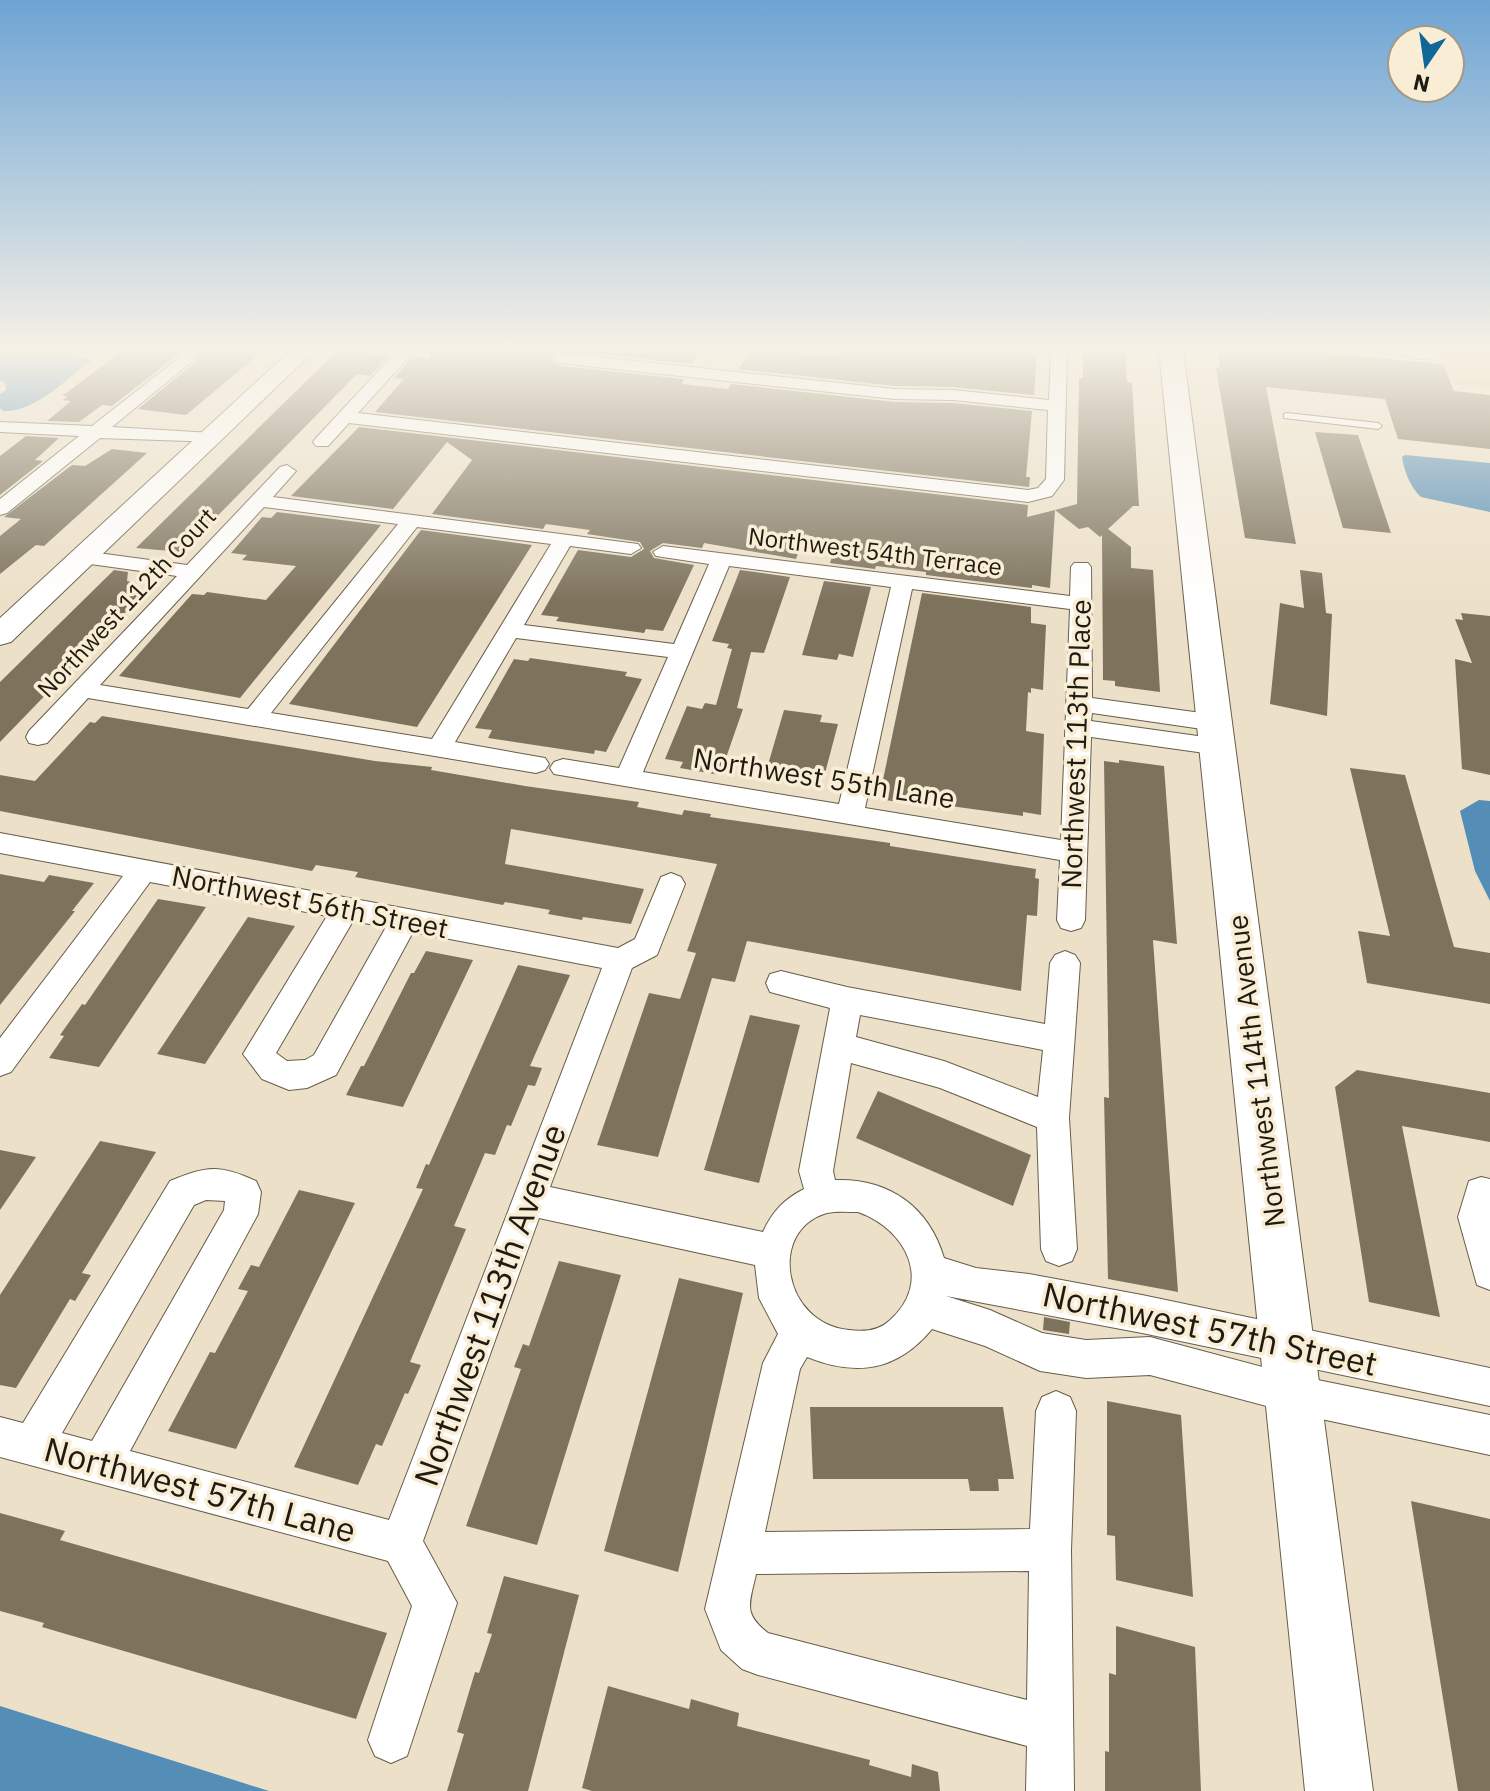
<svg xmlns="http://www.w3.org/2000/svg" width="1490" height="1791" font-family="'IBM Plex Sans',sans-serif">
<rect width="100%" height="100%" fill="#ece0c8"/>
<!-- green -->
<path fill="#e8cd93" d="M1426,351H1490V388L1456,385L1436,354Z"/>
<!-- water -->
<path fill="#548db5" d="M0,351H71L75,357L92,360C68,377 35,413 3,411L0,408V394L6,390L5,382L0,381Z
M1405,455L1490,463V512L1421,497C1411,488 1404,471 1402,457Z
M1479,800L1490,801V901L1475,871L1460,811Z
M0,1706L269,1791H0Z"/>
<!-- building -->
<path fill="#7d735d" d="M122,351H175L176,356L112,406L102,405L79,422L47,421L71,401L63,400L68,396H62Z
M197,351H263L186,415L138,409L198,360Z
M337,351L389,355L370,376L357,374L182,552L136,548Z
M430,351H557L549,359L560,366L684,379L682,384L728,389L731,384L895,402L953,403L1032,411L1026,477H1030L1029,487L375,412L404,379L394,378L412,357L430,359Z
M570,351H699L692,364Z
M751,351L842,356V351H1037L1034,395L953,387L895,386L738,369Z
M1083,351H1125L1127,382L1132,383L1139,506H1133L1108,529L1131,547V568L1153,570L1160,692L1115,686V681L1103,680L1102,535L1100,537L1088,527L1079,529L1055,510L1077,504L1079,378H1083Z
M1218,351H1301L1443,364L1454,391L1490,395V449L1398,439L1385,399L1266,387L1296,544L1245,538L1216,368H1220Z
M359,427L1028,505L1027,517L1055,510L1050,588L1032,585V588L926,575V572L876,566L875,569L830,563L836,545L805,534L796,559L704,543L702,548L663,543L650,551L654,558L694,565L663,631L646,629L644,633L556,621L559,617L541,615L578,550L631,557L644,549L640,542L587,534L590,530L546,524L543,529L432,514L472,460L447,442L393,509L291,496Z
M1315,432L1358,435L1391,533L1343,528Z
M26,436L59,438L35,460L43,461L0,495V456Z
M112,449L147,453L44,546L36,545L0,574V536L21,519L4,517L72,465L85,466Z
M277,512L381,525L240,698L119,676L192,594L204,595L207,592L266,600L296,566L242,560L247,555L231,553L262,517L271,518Z
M421,530L532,545L417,727L289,704Z
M114,570L128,572L127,581L137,583L131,588L147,590L0,742V682Z
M740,570L790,577L764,653L751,652L737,708L743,709L720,775L680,768L683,762L665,759L687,706L702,709L705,703L716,705L732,649L727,648L729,644L712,641Z
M1300,570L1322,573L1326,613L1332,614L1327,716L1270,704L1280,603L1304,608Z
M824,581L871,587L853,657L839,654L837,660L802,655Z
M922,593L1031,607V623L1046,625L1043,690L1031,688V693L1028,692L1026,731L1044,734L1041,815L1023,812V816L943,805V809L879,799Z
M1461,613L1490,616V775L1462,769L1455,659L1472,663L1455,619L1463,620Z
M530,658L627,672L625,676L642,679L606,752L595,750L594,754L488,738L492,730L475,728L514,659L528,661Z
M784,710L822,715L820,722L838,724L824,777L804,774L803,780L765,775Z
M102,716L375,761L432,767L431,770L525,786L639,802L637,807L682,815L684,810L711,814L710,817L890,843V846L1036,869L1035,878L1039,879L1037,916L1027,915L1021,991L747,941L735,982L712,978L658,1157L597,1145L649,993L680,999L696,953L687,951L717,864L511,829L505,864L644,889L631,924L583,917L582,920L548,914L550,910L505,902L503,905L355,877L358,872L316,865L312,871L0,811V775L35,781L90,722L95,723Z
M1119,760L1164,766L1177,944L1153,940L1178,1292L1108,1279L1104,1097L1109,1098L1104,761L1119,763Z
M1350,768L1405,775L1454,947L1490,953V1004L1367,983L1358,931L1390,936Z
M0,874L44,882L49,875L94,883L72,911H75L0,1005Z
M158,899L206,907L99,1067L49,1058L64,1036L60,1035L82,1004L85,1005Z
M248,917L295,926L205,1064L157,1054Z
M426,951L473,960L403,1107L346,1095L361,1066H364L411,973H414Z
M518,965L570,975L530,1066L542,1068L535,1086L528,1085L511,1126L507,1125L495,1155L485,1153L454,1226L466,1229L410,1362L421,1365L408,1394L405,1393L382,1446L376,1444L358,1485L294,1467L423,1189L416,1188L426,1164L429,1165Z
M750,1015L800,1025L759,1183L704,1170Z
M1357,1070L1490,1093V1142L1402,1126L1440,1317L1369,1302L1335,1087Z
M878,1091L1031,1155L1013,1206L856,1138Z
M100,1141L156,1152L82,1273L91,1275L75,1301L70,1299L16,1388L0,1385V1295Z
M0,1150L36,1157L0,1210Z
M299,1190L355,1203L236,1449L168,1431L210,1352L215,1353L248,1291L238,1289L251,1265L259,1267Z
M559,1261L621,1275L537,1545L466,1526L521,1369L514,1367L523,1344L529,1346Z
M679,1278L743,1293L678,1572L604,1551Z
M1044,1317L1070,1322L1069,1334L1043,1330Z
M1107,1401L1181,1415L1193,1597L1116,1580L1115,1536L1107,1535Z
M810,1407H1003L1014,1479H998L999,1491H970L968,1479H813Z
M1411,1501L1490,1519V1791H1458Z
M0,1513L65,1531L60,1540L387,1633L356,1719L42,1627L44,1623L0,1611Z
M504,1576L579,1595L528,1791H447L464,1734L457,1732L475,1672L479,1673L492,1634L487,1633Z
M1116,1626L1195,1647L1201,1791H1105V1751L1109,1752V1673L1116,1675Z
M608,1686L689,1709L691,1699L739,1713L737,1726L870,1760L869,1765L911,1777L912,1764L938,1772L940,1791H592L582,1788Z"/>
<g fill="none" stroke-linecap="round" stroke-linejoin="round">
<defs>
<path id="lane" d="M1287,413L1378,423L1382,426L1378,429L1284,418V414Z"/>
<path id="street" d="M178,351H194L196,358L112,427L212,433L218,434L221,438L218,442L100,438L7,513L0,515V499L79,436L0,432V422L92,426L180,357Z
M397,351H414L358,413L1028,490L1038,488L1046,479L1048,410L953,400L895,399L560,363L552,358L560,353L895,389L953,390L1049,400L1051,351H1067L1064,480L1052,496L1028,502L349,423L328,446H316L313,442L316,438Z
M1395,351H1437L1439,354C1429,362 1405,359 1395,351Z
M287,465L296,471L273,497L638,544L641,548L631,554L570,546L524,625L674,644L709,564L656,556L653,552L663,546L1070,596L1071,567L1074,563H1088L1091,567L1092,698L1216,715L1225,717L1228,723L1225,729L1216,731L1092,713L1091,721L1219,739L1228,741L1231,747L1228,753L1219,755L1091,737L1085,920L1081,928L1071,931L1061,928L1057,920L1060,860L554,774L550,768L554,762L563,759L619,768L668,657L516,638L455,742L545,758L549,764L545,770L536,773L88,698L47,743L38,745L29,743L26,737L29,731L177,576L83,563L76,561L73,557L76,553L83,551L187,565L280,467ZM264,507L398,524L248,709L100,685ZM417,527L551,544L432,739L271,713ZM729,566L891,587L839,804L643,772ZM912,589L1070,609L1061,840L865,808Z
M0,833L618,948L635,939L661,877L671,873L681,877L685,884L657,955L632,968L550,1187L763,1232C772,1212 784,1199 804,1189L799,1171L830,1008L770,992L766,983L770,974L781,971L847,987L1045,1024L1050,963L1055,955L1065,951L1075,955L1080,963L1069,1118L1077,1249L1072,1261L1059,1266L1046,1261L1041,1249L1037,1127L940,1088L851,1063L833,1171L835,1180C889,1178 929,1207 944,1258L976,1268L1029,1274L1142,1295L1490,1368V1406L1142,1333L946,1296L990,1310L1042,1333L1086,1340L1150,1337L1293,1375L1490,1415V1455L1293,1413L1150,1375L1086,1378L1040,1371L985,1346L932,1329C897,1371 857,1377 807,1357L800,1369L765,1532L1030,1529L1036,1411L1042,1397L1056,1391L1070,1397L1076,1411L1071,1550L1074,1791H1026L1027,1746L758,1675L742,1669L721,1650L705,1609L763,1363L778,1334L759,1298L755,1265L539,1218L423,1541L457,1603L407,1756L391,1763L375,1756L368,1740L412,1606L388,1561L0,1457V1417L23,1423L170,1181C207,1166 219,1164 256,1181L261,1192L258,1214L130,1451L389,1520L602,968L413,932L336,1075L307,1088L289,1090L262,1079L243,1054L327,916L150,882L11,1072L0,1076V1038L123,876L0,853ZM353,921L386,927L314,1055L305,1060L287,1061L276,1053ZM860,1015L1043,1050L1038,1097L944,1061L856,1037ZM206,1200L225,1201L224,1210L92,1441L62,1433L194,1205ZM858,1212C906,1229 934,1282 889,1321C878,1331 864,1332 849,1330C783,1324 767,1230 827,1213C837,1211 848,1212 858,1212ZM1029,1571L1027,1700L768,1633C742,1613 750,1603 756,1574Z
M1481,1177L1490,1179V1290L1477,1285L1458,1217L1469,1181Z"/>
<path id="secondary" d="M290,351H314L11,642L0,645V618Z
M1159,351H1183L1373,1791H1305Z"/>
</defs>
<!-- lane casing -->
<use href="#lane" stroke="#675d48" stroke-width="2"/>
<!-- street casing -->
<use href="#street" stroke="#675d48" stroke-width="2"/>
<!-- secondary casing -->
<use href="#secondary" stroke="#675d48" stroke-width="2"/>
<!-- lane -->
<use href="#lane" fill="#fff" fill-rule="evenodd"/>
<!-- street -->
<use href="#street" fill="#fff" fill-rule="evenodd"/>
<!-- secondary -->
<use href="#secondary" fill="#fff" fill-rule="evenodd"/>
</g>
<!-- sky -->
<linearGradient id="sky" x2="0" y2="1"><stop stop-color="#6da4d4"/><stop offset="0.58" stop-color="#f6f1e6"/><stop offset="1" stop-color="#f6f1e6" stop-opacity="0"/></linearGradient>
<rect width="1490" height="602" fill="url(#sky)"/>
<g text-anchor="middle" stroke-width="7" stroke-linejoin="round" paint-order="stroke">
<!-- far-street labels -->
<g font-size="24" fill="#1f1b12" stroke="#f9edd5">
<text transform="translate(875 552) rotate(7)" y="8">Northwest 54th Terrace</text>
<text transform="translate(127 603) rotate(-47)" y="8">Northwest 112th Court</text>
</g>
<!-- street labels -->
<g font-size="28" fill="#1f1b12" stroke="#f9edd5">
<text transform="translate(1076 744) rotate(-88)" y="10">Northwest 113th Place</text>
<text transform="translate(824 778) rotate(9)" y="10">Northwest 55th Lane</text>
<text transform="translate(310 902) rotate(11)" y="10">Northwest 56th Street</text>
<text transform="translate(1256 1071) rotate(-97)" y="10">Northwest 114th Avenue</text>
</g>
<!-- near-street labels -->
<g font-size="34" fill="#1f1b12" stroke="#f9edd5">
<text transform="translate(490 1305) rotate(-70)" y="12">Northwest 113th Avenue</text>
<text transform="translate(1210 1329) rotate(12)" y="12">Northwest 57th Street</text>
<text transform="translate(200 1490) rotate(15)" y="12">Northwest 57th Lane</text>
</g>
</g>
<!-- north arrow -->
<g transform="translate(1426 64) rotate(193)"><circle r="38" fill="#f9edd5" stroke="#a29987" stroke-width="2"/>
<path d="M0-6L14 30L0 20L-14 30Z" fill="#0f6797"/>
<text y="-12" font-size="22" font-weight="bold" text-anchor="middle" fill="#1f1b12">N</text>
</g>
</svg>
